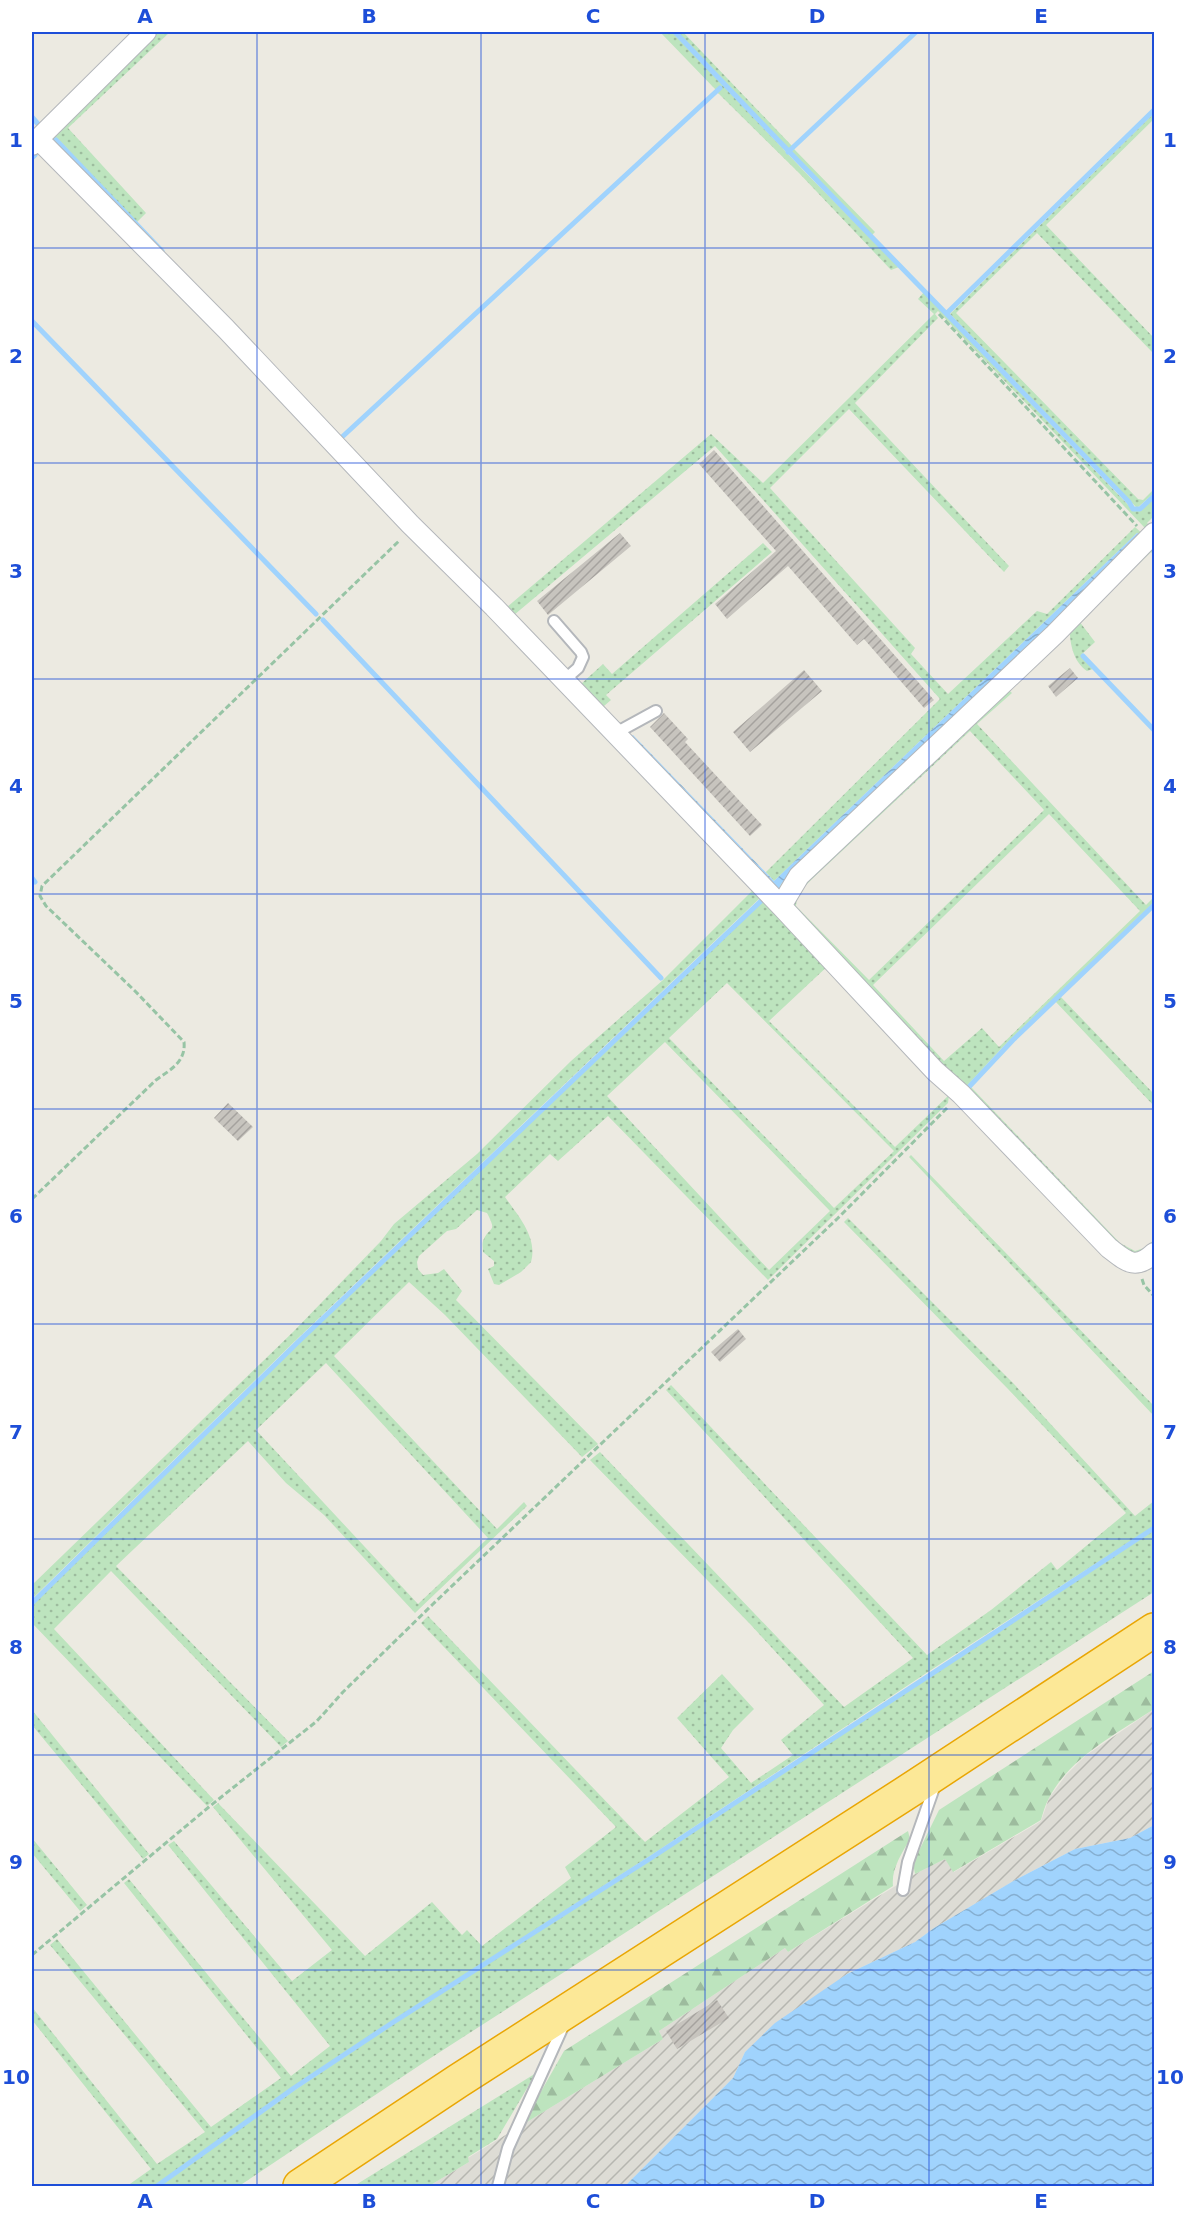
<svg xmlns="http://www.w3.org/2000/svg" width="1186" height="2218" font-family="'DejaVu Sans',sans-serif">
<defs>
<pattern id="industrial-furrows" width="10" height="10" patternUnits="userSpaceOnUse" patternTransform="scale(1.5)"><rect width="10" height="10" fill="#dddcd5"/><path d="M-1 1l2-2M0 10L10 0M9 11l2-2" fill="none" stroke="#b6b6b0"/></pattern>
<pattern id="grass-dots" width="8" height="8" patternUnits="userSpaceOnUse" patternTransform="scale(1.5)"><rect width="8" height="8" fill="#bde4be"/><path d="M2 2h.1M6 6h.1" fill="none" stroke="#9dbc9e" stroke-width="1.8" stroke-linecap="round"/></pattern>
<pattern id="forest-firs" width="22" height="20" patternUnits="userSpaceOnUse" patternTransform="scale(1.5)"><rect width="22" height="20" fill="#bde4be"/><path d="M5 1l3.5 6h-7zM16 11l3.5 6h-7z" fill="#9dbc9e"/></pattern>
<pattern id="water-waves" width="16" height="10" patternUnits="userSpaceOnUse" patternTransform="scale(1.5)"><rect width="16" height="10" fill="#a0d3fd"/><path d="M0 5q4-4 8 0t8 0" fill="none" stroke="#85aed0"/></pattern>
<pattern id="building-hatch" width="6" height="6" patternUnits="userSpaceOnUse" patternTransform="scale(1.5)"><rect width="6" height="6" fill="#c7c4be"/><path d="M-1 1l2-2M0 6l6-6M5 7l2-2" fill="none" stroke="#a5a29e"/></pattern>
</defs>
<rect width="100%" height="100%" fill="#eceae1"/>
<!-- industrial -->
<path fill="url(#industrial-furrows)" d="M1154,1709V1825L1130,1838L1075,1849L1015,1880L934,1928L915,1942L847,1974L745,2052L733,2078L625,2186H429L469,2162L468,2158L663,2039L659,2031L785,1948L788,1952L915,1874L945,1859L954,1872L1041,1821L1049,1798L1066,1775L1085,1756Z"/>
<!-- grass -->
<path fill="url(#grass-dots)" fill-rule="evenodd" d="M154,32H170L68,128L146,213L137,222L58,139L56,140L57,144L340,439L53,146L51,135Z
M660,32H673L803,170L899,267L891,270L799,173L718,93L721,88L716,90Z
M677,32H683L793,147L789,150Z
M1154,113V119L1046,225L1154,338V354L1037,233L956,313L1138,499L1143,500L1154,489V493L1137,508L950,314Z
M794,149L875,232L872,235L791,152Z
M924,292L1133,510H1141L1154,498V516L1147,523L1150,526V531L1144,527L938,311L935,314L938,318L855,403L1009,566L1004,572L849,409L770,488L915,648L911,654L948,694L1037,611L1047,614L1135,527L1144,535L776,896L781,884L1140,538L1137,533L774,881L766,872L940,699L715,446L514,615L507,607L711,434L763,483L934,314L918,299Z
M1154,539V555L1151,552L1079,621L1095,642L1081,655L1093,669L1087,671C1072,661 1069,640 1070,624Z
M763,543L772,552L606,695L611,700L604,706L581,684L603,664L612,674Z
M1003,685L1012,693L977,724L1146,905L1154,897V902L1001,1049L963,1090L791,912L790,895ZM970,731L1044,810L869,980L796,906C797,894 803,888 811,880ZM1049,814L1140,911L999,1047L982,1028L944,1061L873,985Z
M757,886L831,963L769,1021L895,1147L949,1095L948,1103L768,1280L608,1116L558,1161L550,1154L505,1197C518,1216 538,1237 531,1262L521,1272L499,1285L494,1284L488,1269L494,1266V1261L483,1252C483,1248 482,1245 483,1241C489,1225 498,1234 487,1213L477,1210L456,1229L447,1231L419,1256L417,1262L418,1269L423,1275L438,1273L444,1269L462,1291L456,1300L598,1444L582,1457L445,1315L409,1282L334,1356L497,1529L524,1502L527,1506L415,1613L324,1515L286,1483L248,1441L116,1566L288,1741L281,1747L111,1571L54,1629L214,1800L207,1806L32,1623V1605L298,1344L763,900L761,897L295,1341L32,1599V1585L293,1332L381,1241L394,1224L477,1154L571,1061L663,980ZM727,983L894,1151L834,1208L669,1038ZM665,1042L830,1211L769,1270L607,1096ZM326,1363L488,1538L418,1604L256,1430Z
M1060,996L1154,1094V1106L1055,1001Z
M971,1087L1120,1243L1135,1251L1144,1248L1154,1240V1248L1131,1256L965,1093Z
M911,1155L1154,1406V1416L909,1157Z
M848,1218L1014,1384L1135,1516L1154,1501V1526L931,1670L650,1856L391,2022L293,2088L154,2186H127L151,2169L32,2020V2007L157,2164L205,2132L50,1945L57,1939L211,2127L281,2078L124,1883L129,1879L291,2076L330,2046L168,1845L174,1841L292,1981L332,1950L213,1807L218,1803L365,1956L432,1902L462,1935L467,1930L482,1946L571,1878L565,1867L616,1827L421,1623L428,1616L645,1842L729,1777L677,1718L722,1674L754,1709L733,1730L721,1748L751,1783L793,1755L781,1740L824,1705L751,1625L590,1460L600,1452L844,1707L913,1658L666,1390L671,1385L927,1655L991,1610L1051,1562L1057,1570L1126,1513L1008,1389L844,1222Z
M1154,1530V1592L426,2061L239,2186H159L295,2090L393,2024L652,1859Z
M32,1710L149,1854L143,1859L32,1725Z
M32,1838L87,1905L80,1911L32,1853Z
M536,2073L497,2139L468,2157L469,2162L429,2186H354Z"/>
<!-- forest -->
<path fill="url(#forest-firs)" d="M1154,1671V1709C1118,1733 1070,1757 1049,1798C1045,1805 1043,1813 1041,1820L953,1872L945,1859L915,1874L913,1863L939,1810Z
M908,1831L910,1839C902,1853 891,1869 893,1886L788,1952L785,1948L659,2031L663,2039L522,2125L564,2051Z"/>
<!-- water -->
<path fill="url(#water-waves)" d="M1137,533L1140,534V538L824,842L781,884L778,891L630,737L633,735L774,881Z
M1154,1825V2186H625L733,2078L745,2052L775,2023L847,1974L915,1942L934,1928L1015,1880L1075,1849L1130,1838Z"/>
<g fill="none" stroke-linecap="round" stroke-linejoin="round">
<!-- stream -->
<path stroke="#a0d3fd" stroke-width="5" d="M675,32C824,190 978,345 1129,502L1133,509H1140L1154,496
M32,117L38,124
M56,140L162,251
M788,152L916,32
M32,158L35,155
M947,313L1154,110
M32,321L316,614
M341,438L720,88
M323,620L661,978
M1083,656L1154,730
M32,878L35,882
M967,1089L1013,1040L1154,905
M32,1603L297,1343L763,899
M157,2186L294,2088L392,2023L651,1858L1154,1528"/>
</g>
<!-- building -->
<path fill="url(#building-hatch)" d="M714,450L934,700L924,708L864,639L857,645L788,566L727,619L715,604L776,551L699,464Z
M620,533L631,546L548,615L537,601Z
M1070,668L1078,678L1056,697L1048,686Z
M804,670L822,691L750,752L733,732Z
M664,713L688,739L685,742L762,825L750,836L650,727Z
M228,1103L253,1127L238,1141L214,1118Z
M738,1329L746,1339L720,1362L711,1352Z
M717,2000L729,2018L677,2049L666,2031Z"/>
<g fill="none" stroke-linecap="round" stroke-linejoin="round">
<defs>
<path id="service" d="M554,621L581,652L583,657L578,668L563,681
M614,734L656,711
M903,1890L908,1862L936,1782
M498,2186L508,2148L565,2022"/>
<path id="minor" d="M38,139L226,329L410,524L494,607L781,906L935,1071L961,1094L1109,1248C1126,1261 1135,1271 1154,1253
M32,145L146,32
M781,906L799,876L1055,634L1154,533"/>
<path id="trunk" d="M300,2186L458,2081L918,1785L1154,1630"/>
</defs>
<!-- service casing -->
<use href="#service" stroke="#b4b7bb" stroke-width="14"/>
<!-- minor casing -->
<use href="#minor" stroke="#b4b7bb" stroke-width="22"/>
<!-- trunk casing -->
<use href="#trunk" stroke="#e9a604" stroke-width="36"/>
<!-- path -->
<path stroke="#97c4a5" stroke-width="3" stroke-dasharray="6 3" stroke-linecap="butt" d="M939,314L1137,526
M32,1199L156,1080C170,1070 186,1062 184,1042L135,991L46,906L40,896L42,886L400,540
M1142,1279L1144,1285L1154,1296
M32,1955L210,1806L317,1721L343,1692L432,1605L838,1218L949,1106"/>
<!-- service -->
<use href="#service" stroke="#fff" stroke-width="10"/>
<!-- minor -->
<use href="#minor" stroke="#fff" stroke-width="20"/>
<!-- trunk -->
<use href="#trunk" stroke="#fce897" stroke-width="33"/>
</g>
<!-- grid -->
<path fill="none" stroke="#1d4ed8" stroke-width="1.5" stroke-opacity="0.55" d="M257,32V2186M481,32V2186M705,32V2186M929,32V2186M32,248H1154M32,463H1154M32,679H1154M32,894H1154M32,1109H1154M32,1324H1154M32,1539H1154M32,1755H1154M32,1970H1154"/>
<!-- border -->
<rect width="1186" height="2218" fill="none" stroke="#ffffff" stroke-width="66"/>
<rect x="33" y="33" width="1120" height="2152" fill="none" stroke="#1d4ed8" stroke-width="2"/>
<g font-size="20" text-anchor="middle" font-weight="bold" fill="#1d4ed8">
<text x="145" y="23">A</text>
<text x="369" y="23">B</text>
<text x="593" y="23">C</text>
<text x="817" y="23">D</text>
<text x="1041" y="23">E</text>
<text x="16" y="147">1</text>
<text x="1170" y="147">1</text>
<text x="16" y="363">2</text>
<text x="1170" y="363">2</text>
<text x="16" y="578">3</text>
<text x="1170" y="578">3</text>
<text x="16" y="793">4</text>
<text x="1170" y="793">4</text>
<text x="16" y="1008">5</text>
<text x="1170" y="1008">5</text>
<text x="16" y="1223">6</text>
<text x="1170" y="1223">6</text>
<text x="16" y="1439">7</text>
<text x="1170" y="1439">7</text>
<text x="16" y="1654">8</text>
<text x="1170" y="1654">8</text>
<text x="16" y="1869">9</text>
<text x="1170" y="1869">9</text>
<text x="16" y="2084">10</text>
<text x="1170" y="2084">10</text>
<text x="145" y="2208">A</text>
<text x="369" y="2208">B</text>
<text x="593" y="2208">C</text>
<text x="817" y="2208">D</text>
<text x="1041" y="2208">E</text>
</g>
</svg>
